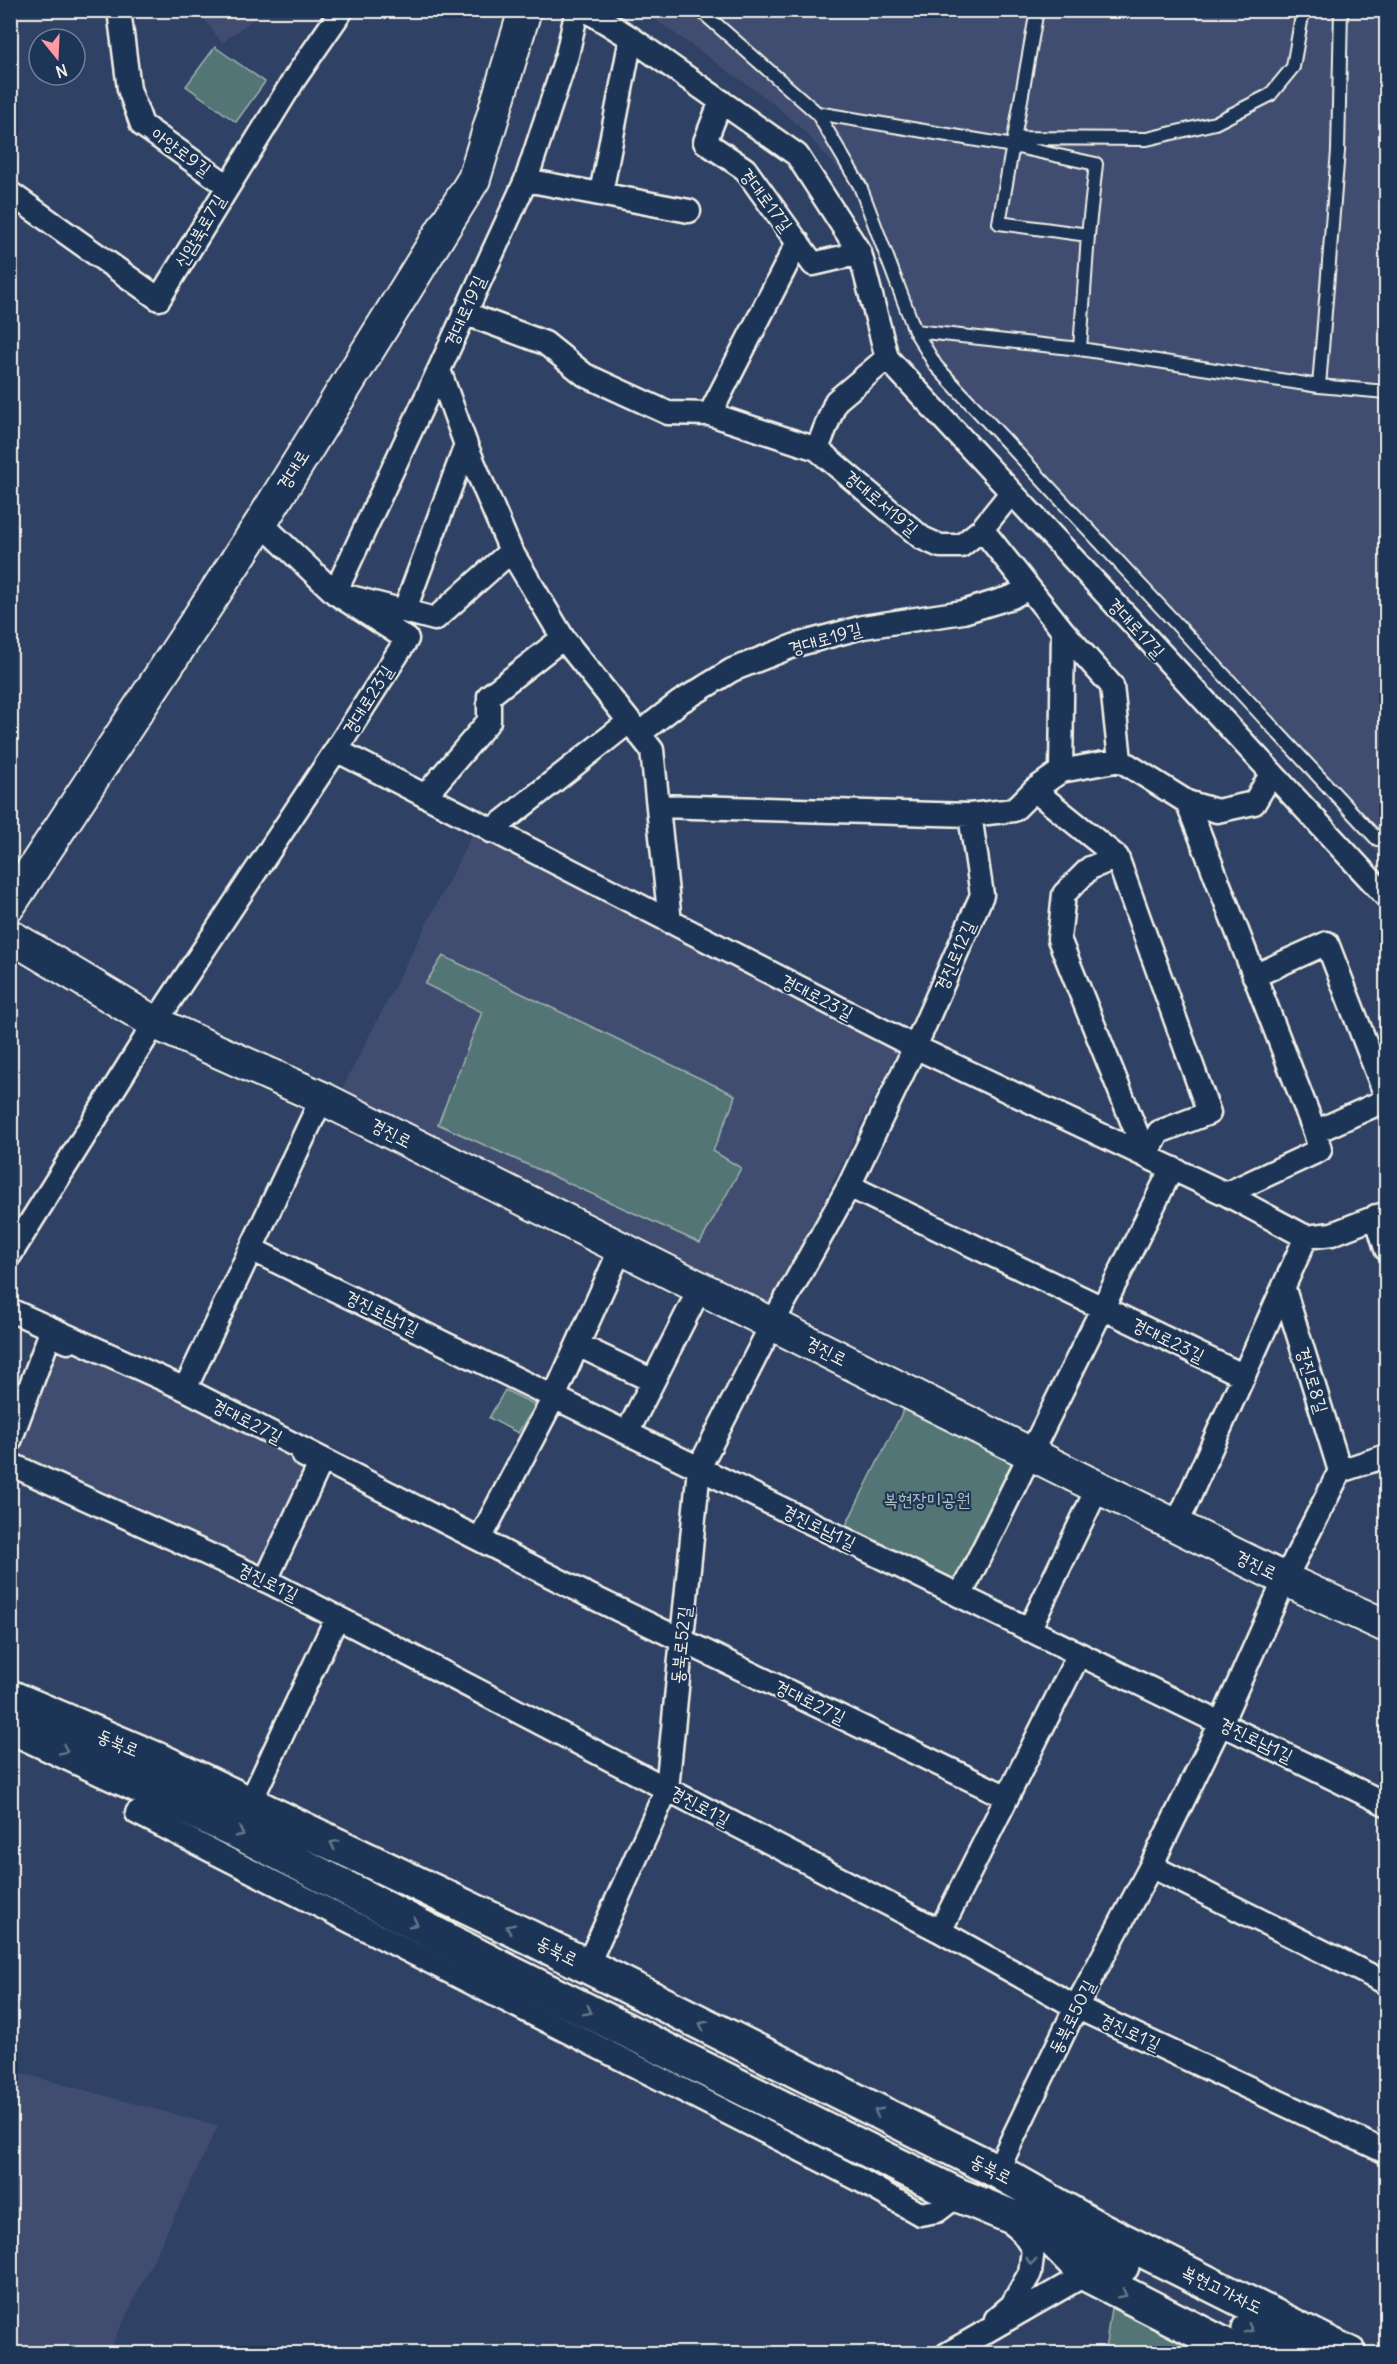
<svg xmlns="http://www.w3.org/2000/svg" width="1397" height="2364" font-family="Delius,'Poor Story',sans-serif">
<rect width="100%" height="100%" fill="#2f4164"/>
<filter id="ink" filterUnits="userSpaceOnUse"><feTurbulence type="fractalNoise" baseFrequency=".0167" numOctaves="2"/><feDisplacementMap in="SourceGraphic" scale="12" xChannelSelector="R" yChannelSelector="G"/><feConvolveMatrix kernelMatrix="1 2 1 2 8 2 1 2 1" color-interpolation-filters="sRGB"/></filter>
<g filter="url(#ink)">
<!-- built -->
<path fill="#404e70" d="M198,11H264L222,43Z
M643,11H1386V863L1095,544L925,367L863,214L843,174L806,133L773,103Z
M474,831L901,1043L770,1310L338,1097Z
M45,1336L316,1467L267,1574L11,1458L10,1432Z
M17,2072L218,2126L108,2353H11L10,2086Z"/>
<!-- green -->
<path fill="#527576" stroke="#a3b3af" stroke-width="1.5" d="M215,47L265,82L236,122L186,86Z
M443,956L735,1095L732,1106L713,1151L741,1168L700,1243L438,1124L482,1012L425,984Z
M505,1390L536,1405L518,1433L489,1418Z
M905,1407L1016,1462L950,1594L839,1539Z
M1111,2308L1203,2353H1107L1105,2351Z"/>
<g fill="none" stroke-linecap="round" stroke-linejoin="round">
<defs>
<path id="lane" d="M700,10L817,113L860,186L915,331L936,366L1377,839L1386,831
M1037,10L999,223L1088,235
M817,113L1013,146L1096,164L1088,235L1080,349
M1014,138L1147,139L1215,123L1270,95L1293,67L1303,10
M915,331L1080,349L1319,386L1386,392
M1319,386L1338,151L1341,10"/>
<path id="street" d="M119,10L129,89L142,125L228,186
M577,10L567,55L526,180L439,370L466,445L511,551L563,638L652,750L670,922
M586,10L631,38L797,155L860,253L887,358L1386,896
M721,101L705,142L745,169L813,264L860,253
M526,180L689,211
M10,193L159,299L295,78L342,10
M601,193L631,38
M464,313L545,343L585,375L668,413L710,414L817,449L922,538L940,546H961L982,529L1063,631L1061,771
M439,370L335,593L435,619L511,551
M710,414L798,242
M817,449L836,401L887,358
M261,523L335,593L407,639L336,750L915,1047L1226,1194L1306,1237L1176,1526
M982,529L1011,493
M405,609L466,445
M1063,631L1112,686L1120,760
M640,733L680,702L732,670L796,645L863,627L963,612L1012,597L1028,588
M1034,790L1117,857
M425,796L489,721V696L563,638
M1187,802L1217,811L1254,803L1272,773
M658,806L970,815
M491,831L630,721
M1117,857L1209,1113L1159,1132L1146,1156L1059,939L1064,894L1090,868Z
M1254,976L1327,943L1386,1096
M849,1186L1244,1376
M1226,1194L1320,1150L1315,1132L1386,1100
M1376,1216L1386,1249
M1306,1237L1332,1234L1386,1213
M251,1249L1386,1804
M10,1255L155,1023L336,750
M1284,1289L1340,1471
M10,1310L185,1389L584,1593L1007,1797
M578,1345L653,1381
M185,1389L322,1098
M627,1433L700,1288
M10,1441L50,1334L68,1342
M10,1464L271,1583L940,1931L1076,2007L1386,2152
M480,1539L554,1397L621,1248
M266,1580L320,1464L303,1455
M960,1596L1172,1168
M1029,1630L1098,1487
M250,1803L337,1617
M137,1813L858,2179L920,2214L937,2211L958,2195
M1151,1866L1386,1983
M940,1931L1079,1654
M587,1966L667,1789L699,1468L772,1324L849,1186L915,1047L982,895L970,815L1014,810L1034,790L1061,771L1120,760L1187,802L1315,1132
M997,2171L1076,2007L1151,1866L1221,1723L1285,1579L1340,1471L1386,1456
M996,2319L1012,2305L1030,2273L1033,2249L1022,2232L1008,2220
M947,2354L1086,2274"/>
<path id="secondary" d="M10,904L261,523L474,179L525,10
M10,936L155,1023L322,1098L1075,1476L1297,1585L1386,1626"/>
<path id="primary" d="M10,1697L161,1761L531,1938L997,2171L1094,2226L1350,2354
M10,1726L234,1830L509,1972L958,2195L1083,2246L1122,2266
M1053,2240L1086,2274L1242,2354
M1249,2329L1298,2354"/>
</defs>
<!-- lane casing -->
<use href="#lane" stroke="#f4f1e8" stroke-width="16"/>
<!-- street casing -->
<use href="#street" stroke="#f4f1e8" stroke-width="27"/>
<!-- secondary casing -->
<use href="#secondary" stroke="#f4f1e8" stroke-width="36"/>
<!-- primary casing -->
<use href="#primary" stroke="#f4f1e8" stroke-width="38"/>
<!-- lane -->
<use href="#lane" stroke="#1d3557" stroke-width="12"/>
<!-- street -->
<use href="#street" stroke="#1d3557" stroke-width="22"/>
<!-- secondary -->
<use href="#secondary" stroke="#1d3557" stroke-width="32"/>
<!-- primary -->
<use href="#primary" stroke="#1d3557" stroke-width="33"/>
</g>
<!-- one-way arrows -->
<defs><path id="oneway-chevron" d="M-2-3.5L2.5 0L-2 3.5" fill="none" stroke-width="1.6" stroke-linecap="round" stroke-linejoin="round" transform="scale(1.5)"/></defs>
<g stroke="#68778a">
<use href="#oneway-chevron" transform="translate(64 1750) rotate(25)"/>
<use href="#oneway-chevron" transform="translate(240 1833) rotate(27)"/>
<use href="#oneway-chevron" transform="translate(334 1844) rotate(-154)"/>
<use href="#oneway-chevron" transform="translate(414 1923) rotate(27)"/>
<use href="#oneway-chevron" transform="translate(510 1928) rotate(-154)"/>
<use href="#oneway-chevron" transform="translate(588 2011) rotate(27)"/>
<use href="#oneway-chevron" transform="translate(703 2025) rotate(-153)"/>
<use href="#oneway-chevron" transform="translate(878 2112) rotate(-153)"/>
<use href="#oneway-chevron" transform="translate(1031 2261) rotate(97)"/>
<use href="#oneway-chevron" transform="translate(1123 2294) rotate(27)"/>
<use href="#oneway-chevron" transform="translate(1249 2329) rotate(26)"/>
</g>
</g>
<g text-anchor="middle" stroke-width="4.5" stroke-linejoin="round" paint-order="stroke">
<!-- street labels -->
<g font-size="18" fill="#f4f1e8" stroke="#1d3557">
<text transform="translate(181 152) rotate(36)" y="6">아양로9길</text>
<text transform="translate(766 200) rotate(53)" y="6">경대로17길</text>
<text transform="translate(200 231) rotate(-59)" y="6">신암북로7길</text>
<text transform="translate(465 311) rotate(-66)" y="6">경대로19길</text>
<text transform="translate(293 470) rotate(-58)" y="6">경대로</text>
<text transform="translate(881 503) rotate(40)" y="6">경대로서19길</text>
<text transform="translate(1136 628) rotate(47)" y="6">경대로17길</text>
<text transform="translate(825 639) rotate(-16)" y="6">경대로19길</text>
<text transform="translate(368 700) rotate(-58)" y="6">경대로23길</text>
<text transform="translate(955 956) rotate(-66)" y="6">경진로12길</text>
<text transform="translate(817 997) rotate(27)" y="6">경대로23길</text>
<text transform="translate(391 1133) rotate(27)" y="6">경진로</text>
<text transform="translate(382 1313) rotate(26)" y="6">경진로남1길</text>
<text transform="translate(1168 1340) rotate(26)" y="6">경대로23길</text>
<text transform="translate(826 1351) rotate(27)" y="6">경진로</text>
<text transform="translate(1312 1380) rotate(73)" y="6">경진로8길</text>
<text transform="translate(247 1421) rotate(27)" y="6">경대로27길</text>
<text transform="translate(819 1527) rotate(26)" y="6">경진로남1길</text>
<text transform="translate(1256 1565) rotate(26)" y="6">경진로</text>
<text transform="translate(268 1582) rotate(26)" y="6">경진로1길</text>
<text transform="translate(681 1645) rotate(-84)" y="6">동북로52길</text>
<text transform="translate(810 1702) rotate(26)" y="6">경대로27길</text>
<text transform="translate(1256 1740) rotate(26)" y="6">경진로남1길</text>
<text transform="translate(118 1743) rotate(23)" y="6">동북로</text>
<text transform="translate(700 1806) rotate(28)" y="6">경진로1길</text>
<text transform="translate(557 1951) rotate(27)" y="6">동북로</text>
<text transform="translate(1072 2017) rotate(-63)" y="6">동북로50길</text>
<text transform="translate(1130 2032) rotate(25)" y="6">경진로1길</text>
<text transform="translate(991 2169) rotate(27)" y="6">동북로</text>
<text transform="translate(1222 2290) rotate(26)" y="6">복현고가차도</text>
</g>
<!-- park labels -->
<g font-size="18" fill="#b3bfba" stroke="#1d3557">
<text x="927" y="1506">복현장미공원</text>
</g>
</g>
<!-- margin -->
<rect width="1397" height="2364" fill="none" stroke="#1d3557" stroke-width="36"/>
<rect x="18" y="18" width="1361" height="2328" fill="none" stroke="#f4f1e8" stroke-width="2" filter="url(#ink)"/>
<!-- north arrow -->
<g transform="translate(57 57) rotate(162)"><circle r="28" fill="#1d3557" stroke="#738091" stroke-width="1.5"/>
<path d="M0-4.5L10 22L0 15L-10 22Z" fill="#ff9aa2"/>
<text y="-9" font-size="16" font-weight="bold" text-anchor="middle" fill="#f4f1e8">N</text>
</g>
</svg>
